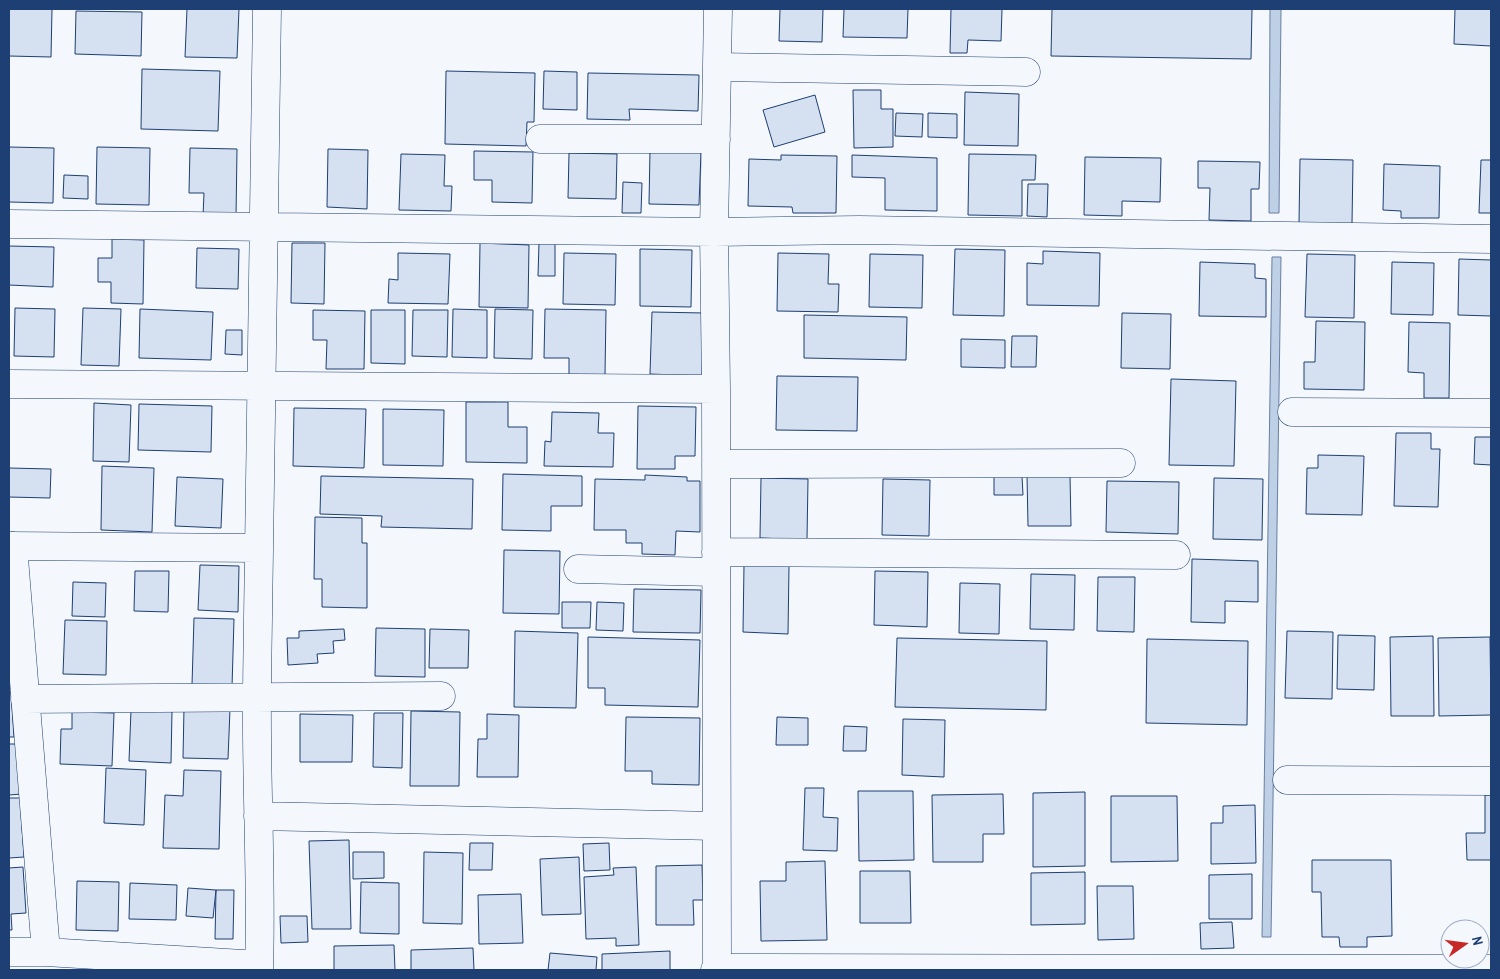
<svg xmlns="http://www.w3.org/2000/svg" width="1500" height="979" font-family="'Archivo Narrow',sans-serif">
<rect width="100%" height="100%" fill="#f4f7fb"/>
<!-- water -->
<path fill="#bed0e5" stroke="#687fa3" d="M1270,9H1281L1279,213H1269Z
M1272,257H1281L1271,937H1262Z"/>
<!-- building -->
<path fill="#d5e0f0" stroke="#1d3f73" d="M9,9H52L51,57L9,56Z
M187,9H239L237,58L185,57Z
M780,9H823L822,42L779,41Z
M844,9H908L907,38L843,37Z
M951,9H1002L1001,41L968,40L967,53H950Z
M1052,9H1252L1251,59L1051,56Z
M1455,9H1491V46L1454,44Z
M76,11L142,12L141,56L75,54Z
M142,69L220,71L218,131L141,129Z
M446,71L535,73L534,122H527L526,146L445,144Z
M544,71L577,72V110L543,109Z
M588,73L699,75L698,111L629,109L630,120L587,119Z
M853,90H881V109H893V147L854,148Z
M965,92L1019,94L1018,146L964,145Z
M815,95L825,132L774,147L763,110Z
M896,113L923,114L922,137L895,136Z
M928,113L957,114V138L928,137Z
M9,147L54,148L53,203L9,202Z
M97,147L150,148L149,205L96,204Z
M190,148L237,149L236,217L203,216L204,193H189Z
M328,149L368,150L367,209L327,207Z
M650,150L701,152L699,205L649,204Z
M474,151L533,152L532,203L492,202V180H474Z
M569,153L617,154L616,199L568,198Z
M401,154L445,155L444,186H452L451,211L399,210Z
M969,154L1036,155L1035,180H1022V216L968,215Z
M781,155L837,156L836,213H793L792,207L748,206L749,159L781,160Z
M852,155L937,158V211L885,210V178L852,177Z
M1085,157L1161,158L1160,202L1122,201V216L1084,215Z
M1300,159L1353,160L1352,224L1299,223Z
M1481,160H1491V213H1479Z
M1198,161L1260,162L1259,189H1251V221L1209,220L1210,188H1198Z
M1384,164L1440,166L1439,218H1401V211L1383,210Z
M64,175L88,176V199L63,198Z
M623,182L642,183L641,213H622Z
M1028,184H1048L1047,217L1027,216Z
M112,239L144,240L143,304L111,303V282H98V258H112Z
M292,243H325L324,304L291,303Z
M480,243L529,245L528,308L479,307Z
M539,243H555V276H538Z
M9,246L54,247L53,287L9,285Z
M197,248L239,249L238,289L196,288Z
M640,249L692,250L691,307L640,306Z
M955,249L1005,250L1004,316L953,315Z
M1043,251L1100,253L1099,306L1027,305V263L1043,264Z
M398,253L450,254L448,304L388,303L389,279L398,280Z
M564,253L616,254L615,305L563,304Z
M778,253L829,254L828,284H839L838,312L777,311Z
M870,254L923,255L922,308L869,307Z
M1307,254L1355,255L1354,318L1305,317Z
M1459,259L1491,260V316L1458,315Z
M1200,262L1255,264V278L1266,279V317L1199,316Z
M1392,262L1434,263L1433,315L1391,314Z
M15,308L55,309L54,357L14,356Z
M83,308L121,309L119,366L81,365Z
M140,309L213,312L211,360L139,358Z
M453,309L487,310V358L452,357Z
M495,309L533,310L532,359L494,358Z
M545,309L606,310L605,375H569V358H544Z
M313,310L365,311L364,369H326L327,340H313Z
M371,310H405V364L371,363Z
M413,310H448L447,357L412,356Z
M652,312L704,313L702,376L650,374Z
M1122,313L1171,314L1170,369L1121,368Z
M804,315L907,317L906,360L804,358Z
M1316,321L1365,322L1364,390L1304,389V362H1315Z
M1409,322L1450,323L1449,398H1424V373L1408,372Z
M226,330H242V355L225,354Z
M1012,336H1037L1036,367H1011Z
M961,339L1005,340V368L961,367Z
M777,376L858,377L857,431L776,430Z
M1171,379L1236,381L1234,466L1169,465Z
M466,402H508V427H527V463L466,462Z
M94,403L131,405L129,462L93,461Z
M139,404L212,406L211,452L138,450Z
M638,406L696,407L695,456H675V469H637Z
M294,408L366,409L364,468L293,466Z
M383,409L444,410L443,466L383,465Z
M552,412L599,413L598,433H614L613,467L544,466L545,441L551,442Z
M1396,433H1431V449H1440L1438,507L1394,506Z
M1475,437H1491V465L1474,464Z
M1318,455L1364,456L1362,515L1306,514L1307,468H1318Z
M102,466L154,468L152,532L101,530Z
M9,468L51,469L50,498L9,497Z
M503,474L582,476V506H551V531L502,530Z
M645,475L687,477V481H700V532L676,531L675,555L642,554V543H626V530H594L595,479L645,480Z
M1027,475H1070L1071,526H1028Z
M321,476L473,479L472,529L381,527L382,516L320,514Z
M994,476H1022L1023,495H994Z
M177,477L223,479L221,528L175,526Z
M761,478L808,479L807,540L760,538Z
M1214,478L1263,479L1262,540L1213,539Z
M883,479L930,480L929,536L882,535Z
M1107,481L1179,482L1178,534L1106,532Z
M315,517L362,518V543H367V608L322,607V579H314Z
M504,550L560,551L559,614L503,613Z
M1192,559L1258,561V602L1225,601V623L1191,622Z
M200,565L239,566L238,612L198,610Z
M744,565L789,566L788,634L743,632Z
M135,571H169L168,612L134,611Z
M875,571L928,572L927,627L874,625Z
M1031,574L1075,575L1074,630L1030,629Z
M1098,577H1135L1134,632L1097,631Z
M73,582L106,583L105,617L72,616Z
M960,583L1000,584L999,634L959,633Z
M634,589L701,590L700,633L633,632Z
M562,602H591L590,628H562Z
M597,602L624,603L623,631L596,630Z
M194,618L234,619L232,687L192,685Z
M65,620L107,621L106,675L63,674Z
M376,628L425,629V677L375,676Z
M344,629L345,640L333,641L334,653L317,654L318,663L288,665L287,638H299V631Z
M430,629L469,630L468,668H429Z
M515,631L578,633L576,708L514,707Z
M1287,631L1333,632L1332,699L1285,698Z
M1338,635L1375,636L1374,690L1337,689Z
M1433,636L1434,716H1391L1390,637Z
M588,637L700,640L698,707L605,705V688H588Z
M1490,637L1491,715L1439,716L1438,638Z
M897,638L1047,641L1046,710L895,707Z
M1147,639L1248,641L1247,725L1146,723Z
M9,692H11L14,737H9Z
M184,708L230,709L228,759L183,758Z
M131,710L172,711L171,763L129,761Z
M411,711L460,712L459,786H410Z
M72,712L114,713L112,766L60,764L61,729H72Z
M374,713H403L402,768L373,767Z
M300,714L353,715L352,762H300Z
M487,714L519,715L518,777H477L478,739H487Z
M626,717L700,718L699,785L652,784V771H625Z
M777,717L808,718V745H776Z
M903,719L945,720L944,777L902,775Z
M844,726L867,727L866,751H843Z
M9,744H19L22,794L9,795Z
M106,768L146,770L144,825L104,823Z
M184,770L221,771L219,849L163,848L165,795L183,796Z
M805,788H824L823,817L838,818L837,851L803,850Z
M858,791H913L914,860L859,861Z
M1085,792V866L1033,867V793Z
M1003,794L1004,834H983V862H933L932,795Z
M1485,795H1491V860H1467L1466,833H1485Z
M1111,796H1177L1178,861L1111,862Z
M9,798H20L24,857L9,858Z
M1255,805L1256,863L1211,864V823H1223V806Z
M349,840L351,929H312L309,841Z
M470,843H493L492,870H469Z
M609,843L610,870L584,871L583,844Z
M353,852H384V878L353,879Z
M424,852L463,853L462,924L423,923Z
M579,857L581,914L542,915L540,859Z
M1312,860H1391L1392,936L1367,937V947H1340L1339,937H1322L1321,892H1312Z
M825,861L827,940L761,941L760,881H786V862Z
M702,865L703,900H693L694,925H656V866Z
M23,867L26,913L11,914L12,930H9V868Z
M636,867L639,945L616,946V938L586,939L584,877L614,875L613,868Z
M860,871H910L911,923H860Z
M1085,872V924L1031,925V873Z
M1252,874V919H1209V875Z
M77,881L119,882L118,931L76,930Z
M361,882L399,883V934L360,933Z
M130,883L177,885L176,920L129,919Z
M1097,886H1133L1134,939L1098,940Z
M188,888L216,890L213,918L186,916Z
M216,890H234L233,939H215Z
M521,894L523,943L479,944L478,895Z
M280,916H307L308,942L281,943Z
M1232,922L1234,948L1201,949L1200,923Z
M394,945L395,970H334V946Z
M473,948L474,970H411V950Z
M670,951V970H602V954Z
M550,953L597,957L596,970H548Z"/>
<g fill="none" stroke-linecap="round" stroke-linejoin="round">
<defs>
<path id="street" d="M717,67L1026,72
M540,139H716
M9,224L714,232L859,230L1491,239
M9,384L716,389
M1292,412L1491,413
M716,464L1121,463
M9,546L259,548
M13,546L46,952
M716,552L1176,555
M578,569L716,572
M25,699L441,696
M1287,780L1491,781
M258,816L716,826
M9,952H46L259,965
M717,968L1491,969
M259,970C262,879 256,787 257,695C259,466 265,237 267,9
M715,970L717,968L716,389L714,232L718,9"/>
</defs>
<!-- street casing -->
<use href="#street" stroke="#1d3f73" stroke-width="29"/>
<!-- street -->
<use href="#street" stroke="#f4f7fb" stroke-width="28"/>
</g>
<!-- border -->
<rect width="1500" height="979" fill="none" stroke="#1d3f73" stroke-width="20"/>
<!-- north arrow -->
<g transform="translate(1465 944) rotate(76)"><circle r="24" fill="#f4f7fb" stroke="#9eadc5"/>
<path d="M0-4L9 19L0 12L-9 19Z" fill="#c62828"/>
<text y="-8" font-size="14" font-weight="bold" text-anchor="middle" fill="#1d3f73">N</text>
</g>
</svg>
